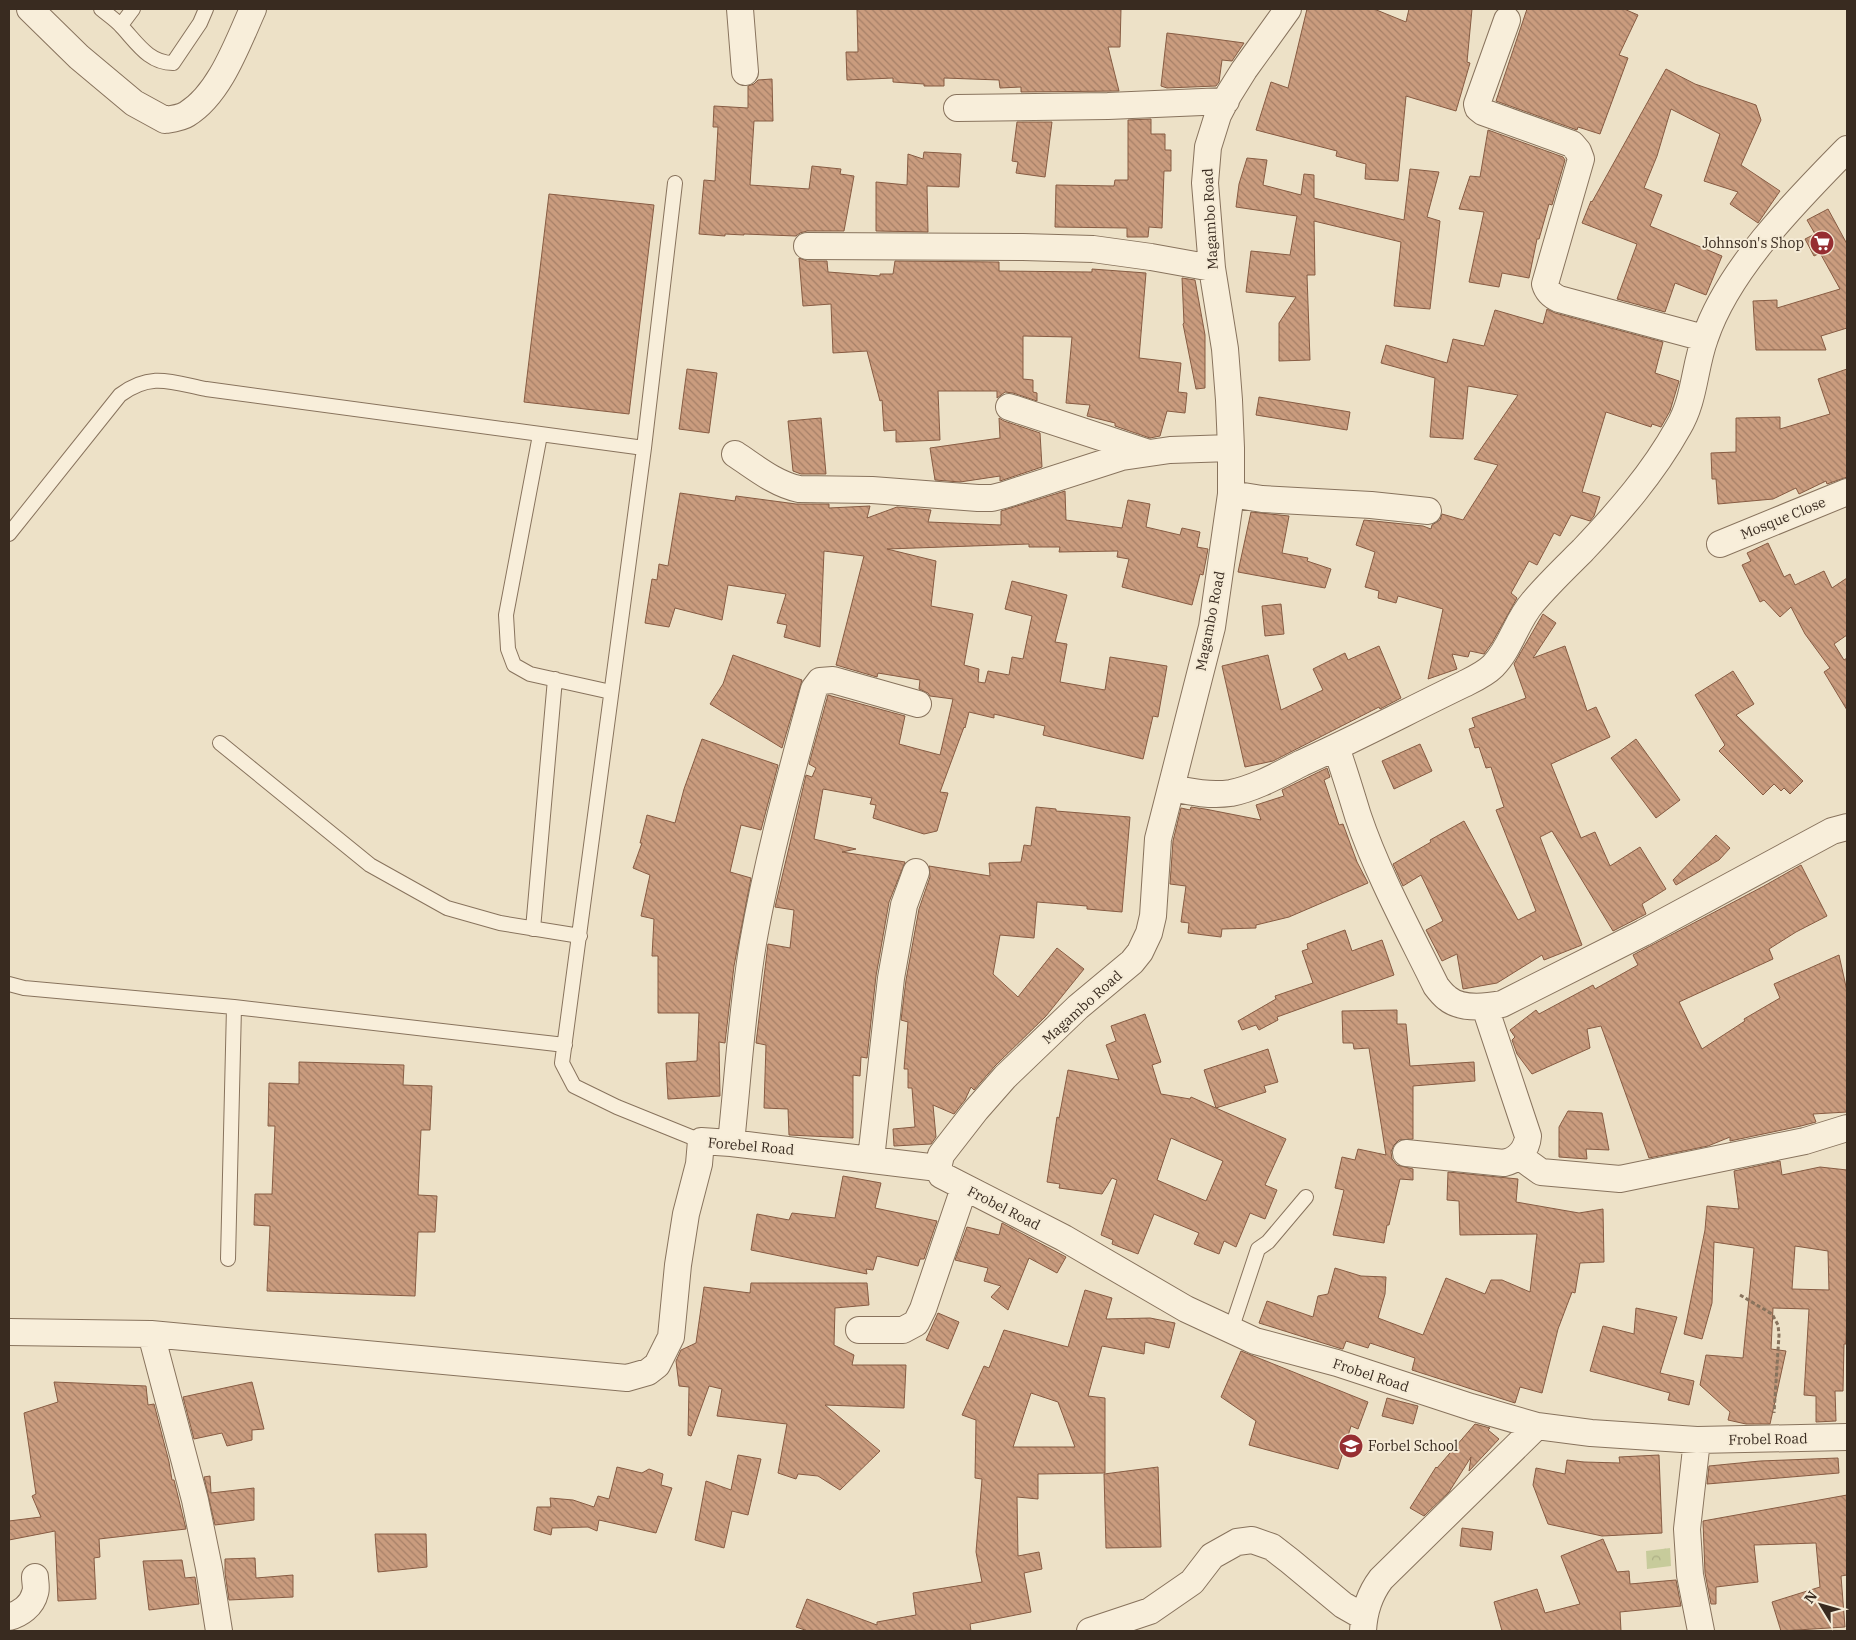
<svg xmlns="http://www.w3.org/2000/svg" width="1856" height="1640" font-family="'IBM Plex Serif',serif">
<defs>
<pattern id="forest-crowns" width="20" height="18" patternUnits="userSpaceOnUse" patternTransform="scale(1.25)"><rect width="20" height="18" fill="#c7cb9b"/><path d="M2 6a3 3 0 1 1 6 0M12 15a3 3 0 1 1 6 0" fill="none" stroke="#acae85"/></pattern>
<pattern id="building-back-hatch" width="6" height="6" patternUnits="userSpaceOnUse" patternTransform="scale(1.25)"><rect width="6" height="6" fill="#ca9c7e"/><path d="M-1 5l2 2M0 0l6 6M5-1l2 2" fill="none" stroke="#a57f67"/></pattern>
</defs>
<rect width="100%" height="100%" fill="#ede1c7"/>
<!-- forest -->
<path fill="url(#forest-crowns)" d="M1670,1548L1671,1566L1647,1569L1646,1551Z"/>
<!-- building -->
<path fill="url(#building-back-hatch)" stroke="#875c43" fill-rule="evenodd" d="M857,9H1121L1120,47H1108L1119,91L1021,92V87L1000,88L999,80L944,78V86H924V84L893,82V78L847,80L846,52H858Z
M1307,9H1374L1406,22L1409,9H1472L1467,62L1470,63L1456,111L1406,96L1398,181L1365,179L1366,164L1336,156L1337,151L1256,130L1271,82L1288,88Z
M1527,9H1624L1638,15L1619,55L1628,58L1600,134L1578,127L1577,130L1496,101Z
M1167,33L1200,37L1244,43L1232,61L1222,60L1219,82L1216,86L1167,88L1161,86Z
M1666,69L1695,84L1756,105L1761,120L1741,165L1780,191L1758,223L1730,204L1738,192L1704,181L1720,134L1671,109L1657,156L1644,188L1662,195L1650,226L1722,256L1706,295L1675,283L1665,312L1617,299L1637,244L1582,223L1591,201L1592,202Z
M772,79L773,121H754L750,185L809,189L812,166L841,169L840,174L854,176L844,231H807L800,233L796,236L744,234V235L725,234V236L699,234L704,180L715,181L718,127H713L714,106L748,108V86L754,84L758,80Z
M1151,119V134H1165V150H1171V171H1164L1162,228L1149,227L1148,237H1127V228L1055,227L1056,185L1114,186L1115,180H1128V120Z
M1017,122H1052L1045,177L1016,173L1018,162L1012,161Z
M1488,130L1563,157L1565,160L1552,205L1549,204L1539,239H1537L1529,278L1502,273L1499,287L1469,282L1484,212L1459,209L1470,176L1480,177Z
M924,152L961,154L959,187L927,186L928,232L876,231V182L907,185L908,154L923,159Z
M1247,158L1267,160L1263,185L1301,195L1304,174L1314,175V198L1404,220L1410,169L1439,172L1427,217L1440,221L1430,309L1394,306L1401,242L1314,221L1315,275H1307L1310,360L1279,361V323L1296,297L1246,292L1251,251L1290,255L1297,216L1236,207L1239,184Z
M549,194L654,205L629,414L524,402Z
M1828,209L1847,244V328L1821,336L1826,350H1756L1753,301L1777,300V308L1840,289L1820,253L1814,256L1805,239L1815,234L1807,220Z
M799,258L807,261H827L828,272L880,276V274H893L895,261L999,262V271L1092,272V269L1146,273L1139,358L1181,363L1178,392L1187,393L1185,413L1167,411L1160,436L1150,438L1115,426V423L1087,416L1090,405L1066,403L1072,337L1023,336V379L1033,380V392L1037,393V401L1013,393L1005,392L997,398V391H938L940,440L896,442V430L884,431L882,400L880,401L867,351L833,353L831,304L803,306Z
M1182,278L1195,280L1205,335V388L1196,389L1183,324L1184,323Z
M1547,309L1555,313L1663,342L1655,373L1679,381L1670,411L1661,427L1652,424L1651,427L1606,412L1582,492L1600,497L1594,516L1590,521L1571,515L1560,536L1554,533L1537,565L1529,561L1511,593L1517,598L1492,643L1484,654L1470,651L1468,657L1452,654L1457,669L1428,679L1443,609L1398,596L1396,603L1378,598L1379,591L1365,587L1375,552L1356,545L1364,520L1423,526L1431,529L1432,525L1440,520L1442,514L1463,520L1498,465L1474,459L1518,395L1468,386L1463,439L1430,437L1435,378L1381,363L1386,345L1447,363L1453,339L1484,346L1495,310L1543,324Z
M687,369L717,373L709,433L679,429Z
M1847,369V477L1827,484L1826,481L1799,494L1796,488L1773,499L1718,504L1716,479H1712L1711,453L1736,452V418L1780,417V429L1830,414L1818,379Z
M1259,397L1350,412L1347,430L1256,415Z
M821,418L826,474H801L793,471L788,421Z
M999,418L1004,421L1040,433L1042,467L1000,481V476L960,482L935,480L930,448L1000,438Z
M1065,491L1066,520L1122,528L1128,500L1150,504L1146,527L1180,535L1182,528L1200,532L1197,547L1208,549L1203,575L1200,574L1192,605L1122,587L1129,559L1117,557L1118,551L1059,552L1060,547H1029V544L887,549L936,561L931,606L973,614L964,665L979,669L978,682L985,683L988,671L1009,675L1012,657L1023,659L1032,616L1005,609L1012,581L1067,595L1055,642L1067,644L1060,682L1105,690L1110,657L1167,666L1158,717L1153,716L1143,759L1043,735L1045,726L994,714V718L969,712L965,728L964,727L940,792L948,793L937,831L924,834L873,818L876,805L870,804L872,798L823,789L814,839L856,849L842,852L905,862L889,902L876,976L867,1058L861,1057L860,1076L853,1075V1138L789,1135L788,1109L764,1108L766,1045L756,1043L768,944L790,948L794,910L775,907L806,775L812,777L816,768L809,764L828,695L905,716L899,744L940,755L953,699L930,696L928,693L919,689L920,680L878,673L877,677L836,665L864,556L824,551L820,647L784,637L787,625L777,623L786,594L728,585L722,620L675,608L669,627L645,623L652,579L657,580L659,564L668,566L680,493L735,501L736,496L796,504H829V508L870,506L867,518L897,507L931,510L928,522L1001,525V511Z
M1251,512L1289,516L1282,553L1308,558L1307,561L1331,569L1325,588L1238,572Z
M1768,543L1784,577L1790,574L1795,585L1824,571L1832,588L1847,578V635L1834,644L1844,660L1847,658V710L1824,672L1830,668L1805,634L1791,607L1780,617L1764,600L1760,602L1742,565L1751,561L1747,553Z
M1281,604L1284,634L1265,636L1262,606Z
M1543,614L1556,623L1533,658L1565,646L1587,711L1596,707L1610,737L1551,764L1581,838L1595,832L1610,866L1640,847L1666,889L1642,904L1646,914L1613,931L1552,831L1540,837L1582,945L1544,960L1542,955L1497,983L1463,989L1457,954L1442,961L1426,930L1443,921L1421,875L1403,886L1393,864L1431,842L1430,840L1464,821L1518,920L1536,911L1496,810L1504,807L1491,767L1486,768L1479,747L1475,748L1469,729L1475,727L1472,718L1526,698L1514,664Z
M1379,646L1401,698L1380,709L1379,707L1273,761L1245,767L1222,666L1268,655L1281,710L1323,690L1313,669L1345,653L1348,660Z
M733,655L802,680L782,748L710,704L723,684Z
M1733,671L1754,704L1736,715L1803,781L1790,794L1784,788L1781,791L1774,784L1763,795L1719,751L1725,745L1695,695Z
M702,739L778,765L761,830L741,825L730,872L751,878L734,966L725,1043L719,1042L720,1096L668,1099L666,1063L697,1061L699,1013H658V956H652L654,919L641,916L650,875L633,868L642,843H640L647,815L675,823L684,789Z
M1636,739L1680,800L1656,818L1611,758Z
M1420,744L1432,771L1394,789L1382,761Z
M1327,768L1330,777L1324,780L1339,825L1343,824L1357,862L1368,883L1289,917L1256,925V928L1222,929L1221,937L1188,933L1189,923L1181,922L1186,886L1170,884L1173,841L1181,808L1190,810L1191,807L1205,809L1261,820L1256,805L1284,796L1282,790Z
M1036,807L1056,809V811L1130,817L1122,912L1087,909V906L1037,902L1034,938L1000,935L993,974L1018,997L1057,948L1084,969L1046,1016L995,1066L974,1090L971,1087L965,1100L954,1114L933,1105L936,1137L931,1144L894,1146L893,1129L915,1127L912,1088H908V1069H904L908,1022L901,1020L906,980L919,909L930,877L929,866L990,876L989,863L1021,862L1024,845L1031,846Z
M1716,835L1730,848L1719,860L1676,885L1673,880Z
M1801,865L1827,916L1796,932L1769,949L1773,959L1679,1002L1702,1049L1745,1021L1744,1019L1780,998L1774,984L1839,955L1847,991V1112L1813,1114L1816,1122L1801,1126L1730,1141V1137L1708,1146L1649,1158L1601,1026L1587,1029L1590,1048L1532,1074L1517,1054L1512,1040L1515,1037L1510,1030L1536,1010L1539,1014L1593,985L1595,989L1638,965L1633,955L1764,886Z
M1345,930L1352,951L1382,940L1394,975L1277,1017L1278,1020L1259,1030L1256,1025L1242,1030L1238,1021L1276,999L1275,996L1313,983L1302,951L1308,949L1307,944Z
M1397,1010V1024H1406L1410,1066L1474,1062L1475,1081L1413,1086V1139L1399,1140L1394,1145L1391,1152L1392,1159L1397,1165L1413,1169V1180L1400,1179L1389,1225H1387L1384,1243L1333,1235L1344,1190L1335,1188L1342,1157L1355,1160L1358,1149L1386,1155L1369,1048L1354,1049L1353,1043H1343L1342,1011Z
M1145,1014L1161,1062L1152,1065L1161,1094L1190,1099L1191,1097L1286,1139L1265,1185L1277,1190L1265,1219L1250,1213L1236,1247L1224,1241L1219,1254L1194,1244L1199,1233L1154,1214L1138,1254L1112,1244L1113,1240L1101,1235L1117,1180L1112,1178L1102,1194L1059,1188L1060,1184L1047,1182L1057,1117L1059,1118L1068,1070L1119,1080L1106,1045L1116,1041L1111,1026ZM1171,1138L1223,1161L1206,1201L1157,1180Z
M1268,1049L1278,1082L1264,1086L1266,1092L1216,1108L1204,1070Z
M299,1062L404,1065L403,1085L432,1086L430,1130H421L418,1195L437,1196L435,1232H418L415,1296L267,1291L270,1226L254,1225L255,1194H272L275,1126H268L269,1083L299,1084Z
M1568,1111L1602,1113L1609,1150L1586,1149L1587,1159L1559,1157V1127Z
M1780,1161L1782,1175L1820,1167L1847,1170V1311L1846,1344H1844L1843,1391H1835L1836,1421L1816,1422V1396L1804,1395L1809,1309L1773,1308L1771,1349L1786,1351L1770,1424H1746L1728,1420L1730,1412L1700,1385L1706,1355L1743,1358L1754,1248L1714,1242L1712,1303L1702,1339L1684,1334L1705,1230L1707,1206L1739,1209L1734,1171ZM1795,1246L1828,1251L1829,1290L1792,1289Z
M1448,1172L1518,1179L1516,1202L1579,1213L1603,1209L1604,1262L1580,1263L1575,1293L1572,1292L1558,1329L1542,1393L1520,1387L1515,1403L1412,1370L1415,1358L1370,1343L1368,1348L1346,1341L1343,1349H1342L1259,1323L1267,1301L1313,1317L1318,1296L1328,1294L1335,1268L1361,1276L1386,1277L1385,1294L1378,1318L1423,1335L1446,1278L1485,1294L1491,1280H1502L1530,1292L1537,1234L1460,1235L1459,1201L1447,1200Z
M843,1176L881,1183L875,1208L937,1221L924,1259H920L918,1266L877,1256L873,1270L866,1269L867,1274L751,1250L757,1214L789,1220L792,1213L835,1218Z
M1002,1223L1066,1257L1057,1273L1029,1258L1008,1310L991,1297L1001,1286L984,1281L988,1268L955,1260L967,1227L999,1235Z
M751,1283H867L869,1305L835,1308L834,1345L854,1355L852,1365H906L904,1408L825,1405L880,1451L840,1490L818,1476L798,1474L796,1479L778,1473L787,1424L717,1416L722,1389L709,1386L691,1436L688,1435L689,1387L679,1386L676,1361L681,1350L696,1343L704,1287L750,1293Z
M1085,1290L1112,1298L1106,1319L1150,1318L1175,1323L1169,1348L1145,1342L1144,1354L1102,1346L1088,1396L1105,1398V1473L1038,1474V1499L1017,1497L1018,1556L1039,1552L1042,1569L1024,1573L1031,1612L970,1624L971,1631H808L796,1627L807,1599L877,1625V1622L916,1615L913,1593L982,1582L976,1552L982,1479L975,1478L976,1420L962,1415L984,1366L989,1368L1004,1330L1068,1347ZM1031,1393L1058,1402L1075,1447H1013Z
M1636,1308L1677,1317L1660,1373L1694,1381L1689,1405L1668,1400L1670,1393L1590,1371L1603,1326L1634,1334Z
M938,1313L959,1322L948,1349L926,1340Z
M1241,1351L1368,1402L1358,1429L1351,1426L1338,1469L1249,1445L1256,1421L1221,1397Z
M54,1382L146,1386L148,1405L154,1404L169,1462L172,1480H174L186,1529L99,1539L100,1557L94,1558L96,1599L58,1601L55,1531L9,1540V1521L41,1517L32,1496L36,1494L24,1413L58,1402Z
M252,1382L264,1429L252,1430V1440L227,1446L222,1433L194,1439L183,1397Z
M1387,1398L1418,1406L1413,1424L1382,1416Z
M1475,1424L1490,1428L1488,1430L1499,1439L1469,1471L1471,1457L1449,1492L1424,1516L1410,1508L1436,1467L1437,1468Z
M738,1455L761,1459L748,1515L732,1511L724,1548L695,1540L706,1481L731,1490Z
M1659,1455L1662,1533L1602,1536L1548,1524L1533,1485L1536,1468L1565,1474L1567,1460L1584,1462L1620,1463L1619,1457Z
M1838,1458L1839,1473L1707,1484L1709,1466L1760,1461Z
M617,1467L642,1473L649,1469L663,1474L661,1485L672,1488L656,1533L599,1520L597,1531L588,1527L552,1528L551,1535L534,1530L537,1507H551L550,1498L573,1500L594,1507L598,1496L609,1499Z
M1158,1467L1161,1547L1106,1548L1104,1474Z
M210,1476L211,1493L254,1488V1520L215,1525L204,1477Z
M1847,1495V1575L1841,1576L1845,1627L1781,1631L1772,1602L1820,1587L1816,1543L1754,1545L1758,1582L1716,1587V1604H1711L1705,1573L1703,1521Z
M1462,1528L1493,1532L1491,1550L1460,1546Z
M375,1534H426L427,1567L378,1572Z
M1603,1539L1617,1572L1629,1571L1630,1584L1676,1580L1681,1606L1620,1612L1621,1631H1502L1494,1602L1537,1589L1545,1613L1580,1604L1561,1556Z
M255,1558L256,1578L293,1575V1597L229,1600L225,1573V1559Z
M182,1560L185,1578L195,1577L199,1604L149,1610L143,1561Z"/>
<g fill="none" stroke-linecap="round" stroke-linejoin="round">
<defs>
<path id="lane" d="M101,9C108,15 116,20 122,27C137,43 149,63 173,63L200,23L206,9
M121,25L133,9
M675,183L644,448L562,1063L574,1086L617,1107L701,1141
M540,435L506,615L508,649L514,665L530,674L611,692
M9,534L120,395C151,372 171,382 206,389L644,448
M220,743L370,865L447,908L500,923L580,936
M533,929L555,679
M9,984L24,988L234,1007L565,1045
M228,1259L234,1007
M1231,1330L1258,1249L1268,1242L1306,1197"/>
<path id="street" d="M30,9L79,57L134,103L165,120C172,119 181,118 187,114C220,94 238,42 253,9
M740,9L745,72
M1288,9L1244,70L1229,94L1218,115L1208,147L1205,183L1212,268L1225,349L1229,400L1231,448V494L1212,627L1158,839L1153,916L1149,933L1140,952L1132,962L1078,1007L1005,1077L976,1110L941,1155L938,1168L941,1175L1064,1238L1186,1309L1255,1341L1337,1363L1471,1407L1537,1426L1591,1433L1697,1440L1847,1437
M1507,20L1477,104L1478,108L1483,112L1572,144L1578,151L1581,159L1545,284C1547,291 1552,296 1559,299L1704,338
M957,108L1108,106L1226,101
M807,246L1023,247L1093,249L1151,257L1212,268
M1009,407L1146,452
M735,454C755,467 775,484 799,489L872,490L978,498H992L1004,495L1122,457L1170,450L1231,448
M1231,494L1262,499L1371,505L1428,511
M1720,544L1847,492
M1336,747C1344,770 1351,793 1358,816C1378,875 1409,931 1436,986C1439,990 1443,995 1447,998C1461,1010 1486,1007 1502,1004L1643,933L1832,831L1847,827
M1171,788C1191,792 1210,796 1231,793C1256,788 1280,774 1302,763C1357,738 1410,710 1464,684C1474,679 1485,674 1493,666C1511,648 1516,621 1533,602C1548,584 1566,567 1583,550C1618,513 1653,473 1678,428C1695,400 1694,368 1705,338C1728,269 1797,200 1847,149
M731,1143C738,1076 742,1009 753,943C768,857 791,773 814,689L820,681L833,680L918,704
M1406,1153L1504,1163C1517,1160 1527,1150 1528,1136L1485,1007
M1519,1156L1541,1172L1620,1179L1805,1141L1847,1128
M871,1159L891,978L904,905L916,872
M859,1330H903L916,1323L923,1309L964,1188
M9,1332L151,1334L195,1500L209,1568L219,1631
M151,1334L627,1378L648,1372L657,1365L671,1337L678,1265L686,1214L699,1164L701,1141L731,1143L938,1168
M1697,1440L1687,1529L1690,1575L1701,1631
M9,1617C20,1614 32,1606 35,1593C37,1589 35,1582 35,1577
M1090,1631L1150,1611L1192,1582L1212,1556L1237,1542L1252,1540L1272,1547L1290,1561L1343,1605L1364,1617
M1363,1631C1364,1611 1369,1595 1381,1579L1537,1426"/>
</defs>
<!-- lane casing -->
<use href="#lane" stroke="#88735d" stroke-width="16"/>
<!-- street casing -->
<use href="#street" stroke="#88735d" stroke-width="28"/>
<!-- path -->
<path stroke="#88735d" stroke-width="3" stroke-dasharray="4 2.5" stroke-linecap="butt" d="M1740,1295L1772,1314L1778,1325L1779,1335L1774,1413"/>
<!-- lane -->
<use href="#lane" stroke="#f8eeda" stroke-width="14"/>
<!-- street -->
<use href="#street" stroke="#f8eeda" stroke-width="26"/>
</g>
<!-- icons -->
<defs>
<symbol id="supermarket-disc" viewBox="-11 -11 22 22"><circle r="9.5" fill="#962e32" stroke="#f5ebd6"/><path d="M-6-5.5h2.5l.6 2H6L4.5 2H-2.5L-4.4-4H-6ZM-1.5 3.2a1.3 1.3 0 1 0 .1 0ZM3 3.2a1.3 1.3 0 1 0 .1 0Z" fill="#fff"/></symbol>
<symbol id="school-disc" viewBox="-11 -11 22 22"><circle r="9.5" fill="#962e32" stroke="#f5ebd6"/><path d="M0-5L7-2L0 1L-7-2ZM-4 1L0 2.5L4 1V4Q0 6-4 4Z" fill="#fff"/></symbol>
</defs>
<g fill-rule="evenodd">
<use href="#supermarket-disc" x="1808" y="229" width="28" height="28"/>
<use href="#school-disc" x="1337" y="1432" width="28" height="28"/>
</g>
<g text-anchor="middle" stroke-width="4" stroke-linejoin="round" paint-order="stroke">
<!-- street labels -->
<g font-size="14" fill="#392b20" stroke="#f5ebd6">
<text transform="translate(1210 219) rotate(-93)" y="5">Magambo Road</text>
<text transform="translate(1783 518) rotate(-22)" y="5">Mosque Close</text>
<text transform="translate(1210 621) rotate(-79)" y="5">Magambo Road</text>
<text transform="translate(1082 1007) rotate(-42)" y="5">Magambo Road</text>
<text transform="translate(751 1146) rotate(5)" y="5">Forebel Road</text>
<text transform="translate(1004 1208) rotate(27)" y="5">Frobel Road</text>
<text transform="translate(1371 1375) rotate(18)" y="5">Frobel Road</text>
<text transform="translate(1768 1439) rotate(-1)" y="5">Frobel Road</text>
</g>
<!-- poi labels -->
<g font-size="14" fill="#392b20" stroke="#f5ebd6" text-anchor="end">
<text x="1804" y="248">Johnson's Shop</text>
<text x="1368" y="1451" text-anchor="start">Forbel School</text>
</g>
</g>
<!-- border -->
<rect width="1856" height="1640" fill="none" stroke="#392b20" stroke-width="20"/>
<!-- north arrow -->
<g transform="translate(1821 1605) rotate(307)" stroke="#f5ebd6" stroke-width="4" paint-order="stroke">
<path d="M0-4L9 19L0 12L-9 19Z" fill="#392b20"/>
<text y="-8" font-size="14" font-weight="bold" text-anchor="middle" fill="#392b20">N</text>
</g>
</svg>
